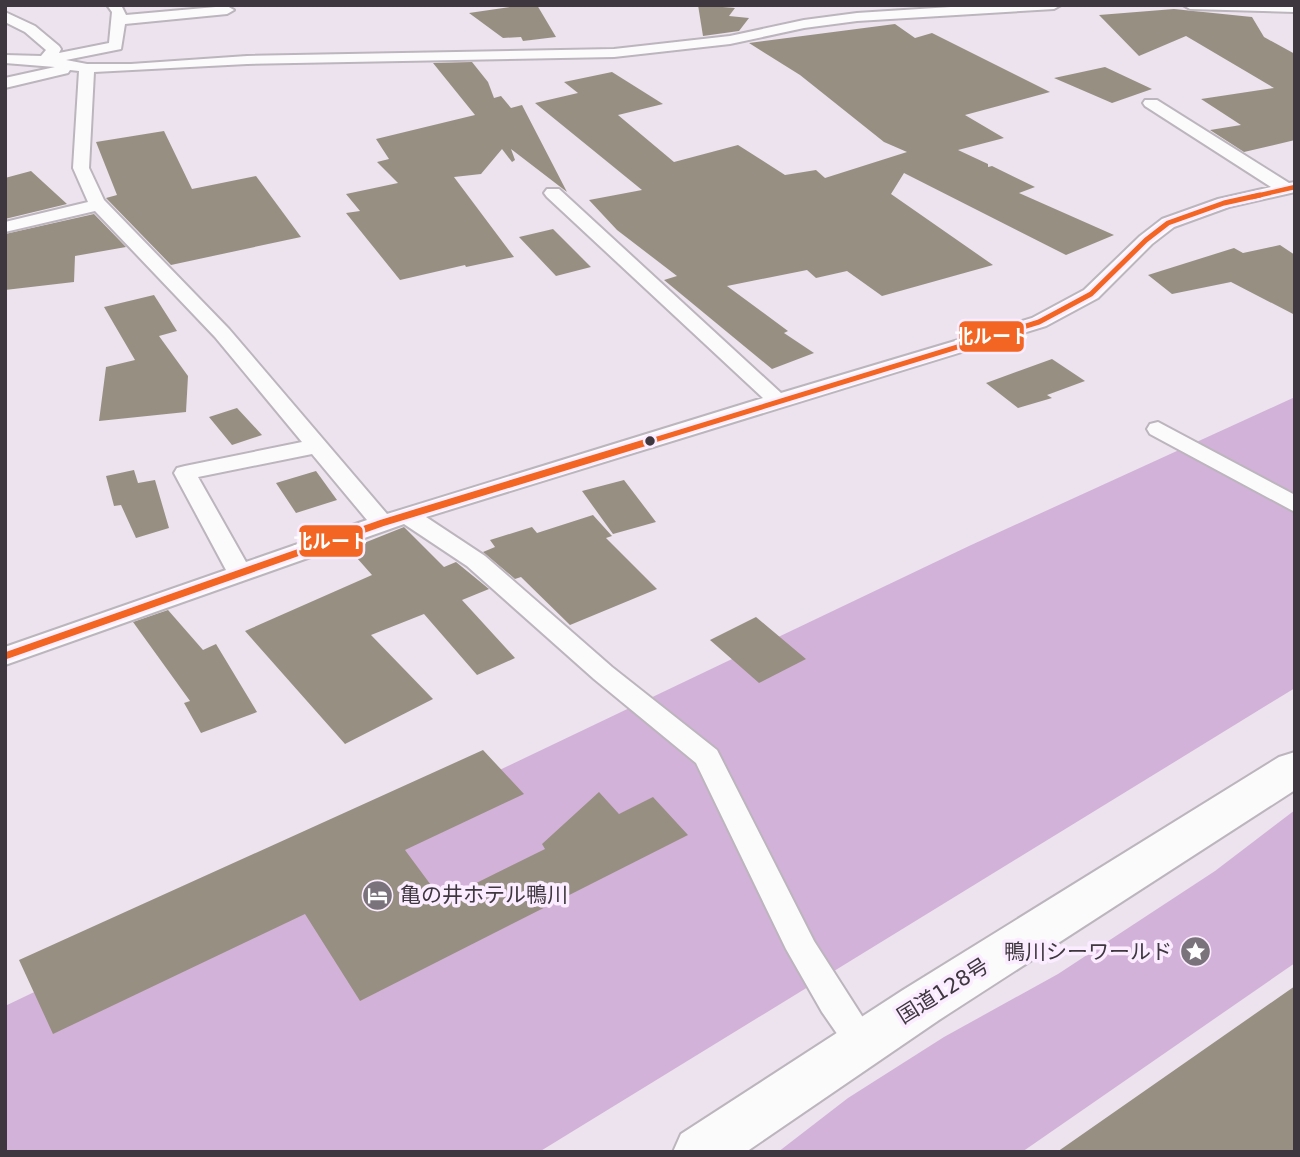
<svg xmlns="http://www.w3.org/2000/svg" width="1300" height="1157" font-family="'DejaVu Sans','Noto Sans JP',sans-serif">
<rect width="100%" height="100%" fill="#ece3ee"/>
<!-- forest -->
<path fill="#d3b2d9" d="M1295,397V688L539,1152H5V1006L969,546Z
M1295,810V963L1022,1152H778L848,1098L944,1037L1058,974L1215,871Z"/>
<!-- building -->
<path fill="#979082" d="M524,5H537L556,37L523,41L521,37L503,38L469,13Z
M698,5L735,8L729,16L749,18L739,31L703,36Z
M1174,9L1252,17L1264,37L1295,54V140L1244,152L1210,130L1241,125L1201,99L1274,88L1186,36L1139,56L1099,15Z
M895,24L915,38L932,33L1050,92L965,115L1004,138L958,150L988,164V167L992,166L1035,187L1019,193L1114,235L1066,255L904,173L891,194L993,265L882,296L847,271L816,278L807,270L727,286L788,331L784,333L814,353L772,369L664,280L677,276L617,230L589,200L642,190L535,103L578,93L564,82L612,72L663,104L618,115L674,162L738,145L785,175L816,170L825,178L907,152L884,142L800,75L749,43Z
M472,62L488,82L494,98L501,96L511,108L522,105L567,192L511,149L515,160L512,162L502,149L481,174L454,177L514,257L466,267L465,265L400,280L346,213L360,211L346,194L398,183L377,162L389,159L376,139L475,115L433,63Z
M1105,67L1152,89L1112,103L1054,78Z
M164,131L192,189L256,176L301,237L171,265L106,198L117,195L96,142Z
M31,171L67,204L5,219V178Z
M94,214L126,247L75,256L74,282L5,290V234Z
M553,229L591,267L556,276L519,237Z
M1280,245L1295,255V315L1231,282L1172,294L1148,275L1234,248L1243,253Z
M154,295L177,331L159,336L188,376L186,412L99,421L106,367L135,360L104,307Z
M1052,359L1085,381L1047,395L1052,398L1018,408L986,383Z
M237,408L262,435L232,445L209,417Z
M134,470L138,483L155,480L169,528L136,538L121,505L114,506L106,476Z
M316,471L337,500L296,513L276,483Z
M624,480L656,522L613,534L582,491Z
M593,515L612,536L606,538L657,589L570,625L521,577L515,579L483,552L495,547L490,540L532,527L537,533Z
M404,527L444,567L456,562L489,589L462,600L515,658L477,675L424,614L371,635L433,699L345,744L245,631L372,575L349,549Z
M168,610L203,650L216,644L257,712L201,733L184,703L190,701L133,622Z
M756,617L806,659L759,683L710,640Z
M483,750L524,794L405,850L442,900L545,849L542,844L599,792L619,814L653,797L688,835L360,1001L305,914L53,1034L19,960Z
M1295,986V1152H1057Z"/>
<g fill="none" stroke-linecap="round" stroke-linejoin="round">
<defs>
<path id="minor" d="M107,5H121L126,15L227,6L234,10L227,14L125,24L121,49L66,60L87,64H131L247,56L614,49L730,36L804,20L857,13L982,5H1061L1054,9L857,21L804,28L730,44L614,57L247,64L94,72L89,168L104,200L229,329L387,514L763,398L547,197L544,193L547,189H559L781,393L1032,318L1084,290L1140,236L1162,219L1218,199L1271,187L1145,106L1143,103L1145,100H1157L1289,183L1295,182V192L1229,207L1174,227L1152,244L1098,298L1046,326L426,517L485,556L612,667L717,750L814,941L878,1041L873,1051L861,1055L849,1051L822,1012L786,949L696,763L594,679L467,566L404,524L5,665V647L226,570L174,473L177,468L185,466L302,442L215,337L95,211L5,232V222L88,202L73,168L79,71L70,70L68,73L5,88V78L55,67L5,63V55L41,56L46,50L25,32L5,22V12L35,26L59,46L61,49L59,53L109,43L112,12ZM312,454L367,520L246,562L198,477Z
M1183,5H1295V12L1190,9Z
M1158,422L1295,495V512L1150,434L1147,429L1150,424Z"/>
<path id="trunk" d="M1295,752V790L939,1020L746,1152H673L681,1134L903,990L1279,757Z"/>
</defs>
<!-- minor casing -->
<use href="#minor" stroke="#bcb5bd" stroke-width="4"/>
<!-- trunk casing -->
<use href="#trunk" stroke="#bcb5bd" stroke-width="4"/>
<!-- minor -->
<use href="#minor" fill="#fcfbfc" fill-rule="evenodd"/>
<!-- trunk -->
<use href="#trunk" fill="#fcfbfc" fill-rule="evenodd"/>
<defs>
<path id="bus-1-far2" d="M1252,197L1295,187"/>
<path id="bus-1-far1" d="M638,445L1039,322L1091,294L1146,240L1168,223L1224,203L1260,195"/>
<path id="bus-1" d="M5,656L382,523L644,443"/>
</defs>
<!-- bus-1-far2 casing -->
<use href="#bus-1-far2" stroke="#fcecff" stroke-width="8"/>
<!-- bus-1-far1 casing -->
<use href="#bus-1-far1" stroke="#fcecff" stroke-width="10"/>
<!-- bus-1 casing -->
<use href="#bus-1" stroke="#fcecff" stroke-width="12"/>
<!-- bus-1-far2 -->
<use href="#bus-1-far2" stroke="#f26522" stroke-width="4.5"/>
<!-- bus-1-far1 -->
<use href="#bus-1-far1" stroke="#f26522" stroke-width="5"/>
<!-- bus-1 -->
<use href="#bus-1" stroke="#f26522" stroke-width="7"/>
</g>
<!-- icons -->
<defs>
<symbol id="hotel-disc" viewBox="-11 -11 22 22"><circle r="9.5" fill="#7b737c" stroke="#fcecff"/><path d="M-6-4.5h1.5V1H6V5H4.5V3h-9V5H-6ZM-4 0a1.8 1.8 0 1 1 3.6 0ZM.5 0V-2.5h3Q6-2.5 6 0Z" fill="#fff"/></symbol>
<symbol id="sight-disc" viewBox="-11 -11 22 22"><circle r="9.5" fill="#7b737c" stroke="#fcecff"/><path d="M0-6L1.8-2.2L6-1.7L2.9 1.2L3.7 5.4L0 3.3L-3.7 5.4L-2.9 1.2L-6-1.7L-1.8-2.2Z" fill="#fff"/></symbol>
</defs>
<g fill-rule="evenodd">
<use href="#hotel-disc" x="360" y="878" width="35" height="35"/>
<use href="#sight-disc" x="1178" y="934" width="35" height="35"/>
</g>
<!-- markers -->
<circle fill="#3e373f" stroke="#fcecff" stroke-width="2.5" cx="650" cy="441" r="6"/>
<g text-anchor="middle" stroke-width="7" stroke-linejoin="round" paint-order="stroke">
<!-- near-poi labels -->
<g font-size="21" fill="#3e373f" stroke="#fcecff" text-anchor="start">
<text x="400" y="902">亀の井ホテル鴨川</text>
<text x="1172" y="959" text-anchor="end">鴨川シーワールド</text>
</g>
<!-- near-street labels -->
<g font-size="21" fill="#3e373f" stroke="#fcecff">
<text transform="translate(943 991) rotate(-32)" y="7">国道128号</text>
</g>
</g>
<g stroke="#fcecff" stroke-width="2.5">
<rect x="958" y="320" width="67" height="33" rx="7" fill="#f26522"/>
<rect x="298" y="524" width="66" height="34" rx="7" fill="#f26522"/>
</g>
<g font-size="19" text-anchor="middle" font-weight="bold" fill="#fff">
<text x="992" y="343">北ルート</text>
<text x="331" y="548">北ルート</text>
</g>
<!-- border -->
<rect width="1300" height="1157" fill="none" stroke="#3e373f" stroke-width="14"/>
</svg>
